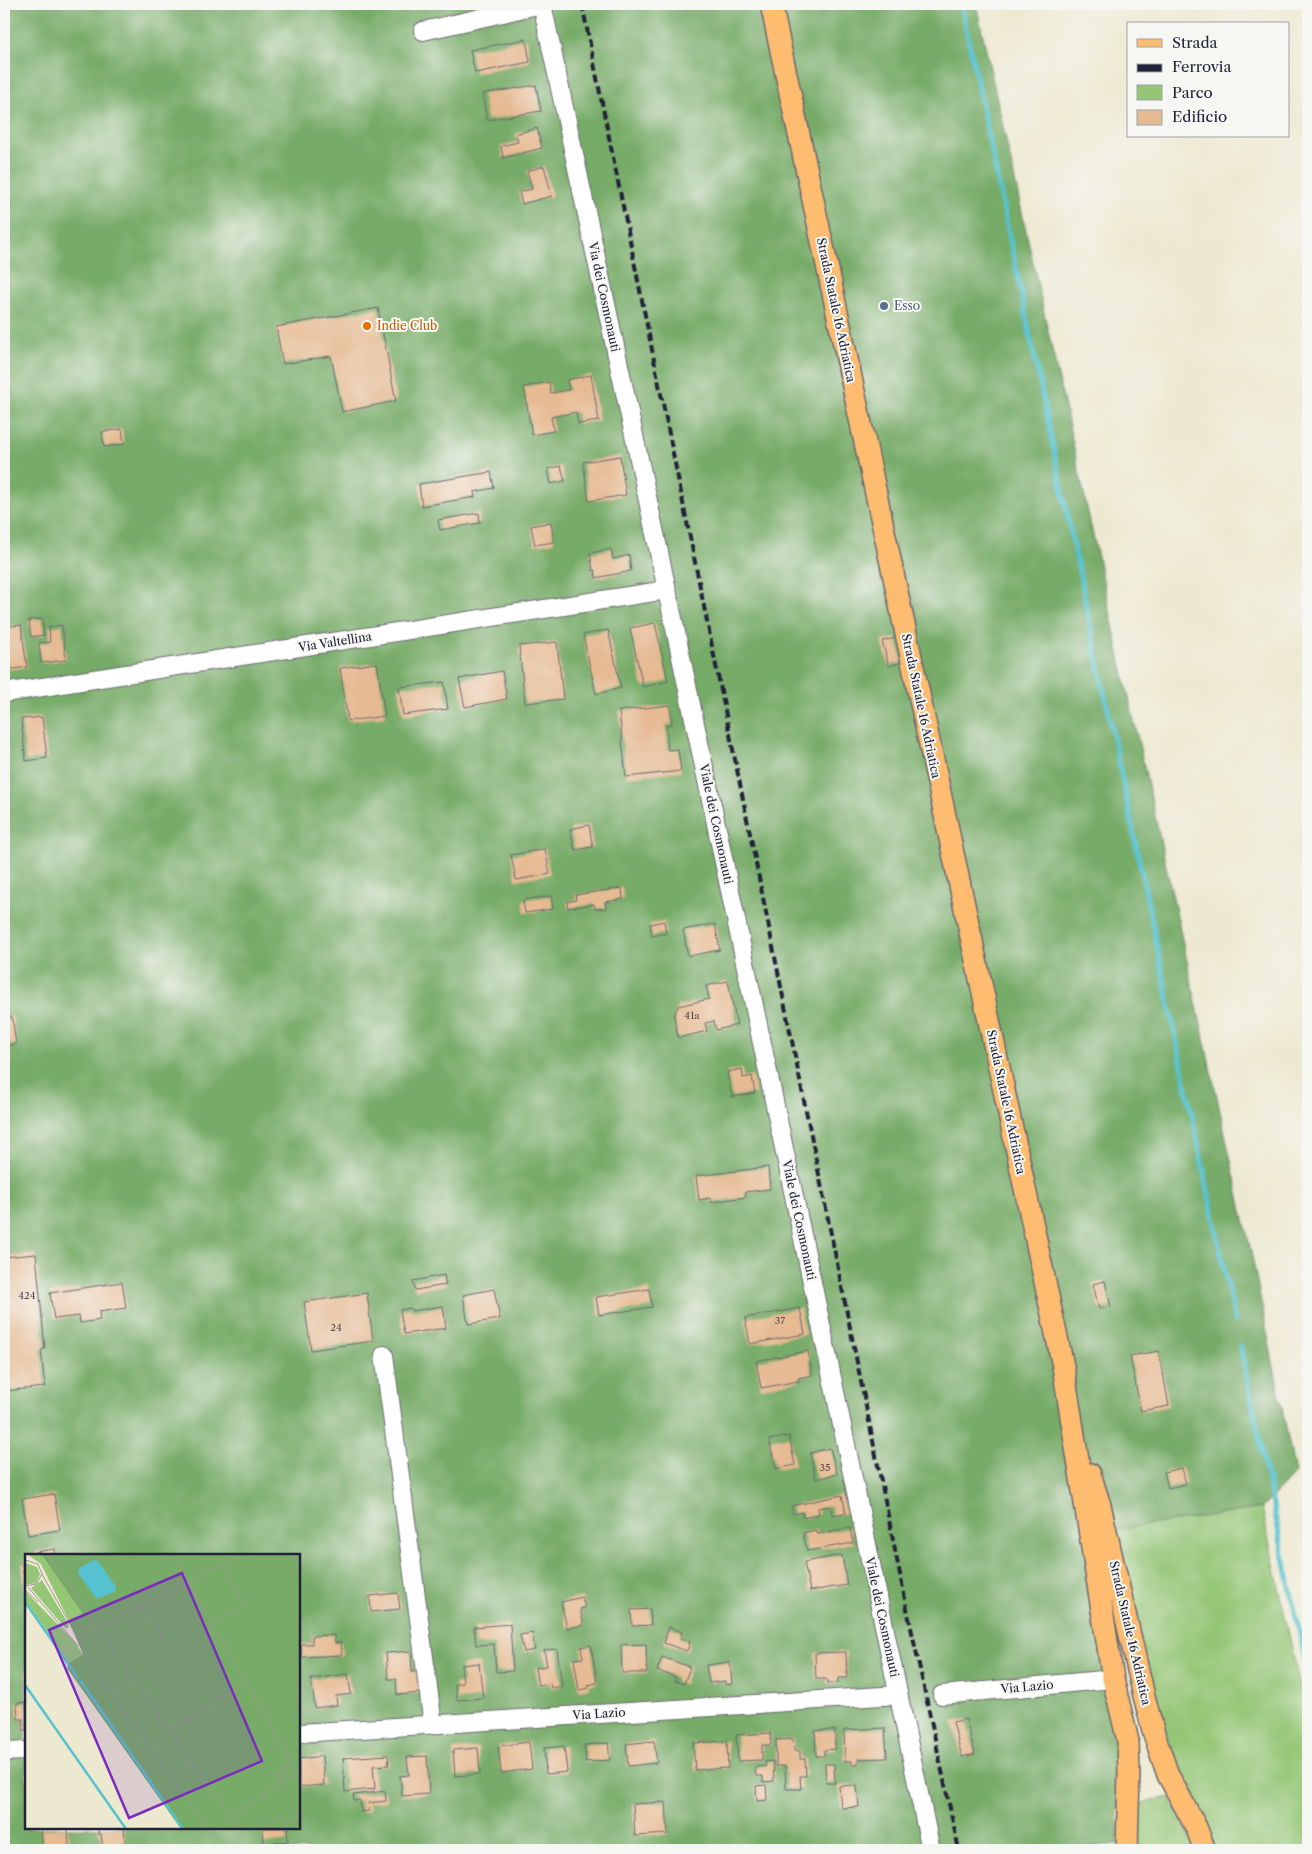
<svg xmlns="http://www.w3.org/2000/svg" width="1312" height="1854" font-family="'Libre Caslon Text',serif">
<rect width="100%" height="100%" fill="#f6f6f2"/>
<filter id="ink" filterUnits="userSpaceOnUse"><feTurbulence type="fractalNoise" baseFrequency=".02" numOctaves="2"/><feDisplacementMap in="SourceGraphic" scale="10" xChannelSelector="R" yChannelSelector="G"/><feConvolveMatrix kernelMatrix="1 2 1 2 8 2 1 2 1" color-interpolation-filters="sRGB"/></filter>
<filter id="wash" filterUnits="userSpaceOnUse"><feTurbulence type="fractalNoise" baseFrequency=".0096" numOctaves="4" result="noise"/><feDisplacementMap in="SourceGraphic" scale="20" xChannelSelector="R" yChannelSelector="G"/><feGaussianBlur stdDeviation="1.12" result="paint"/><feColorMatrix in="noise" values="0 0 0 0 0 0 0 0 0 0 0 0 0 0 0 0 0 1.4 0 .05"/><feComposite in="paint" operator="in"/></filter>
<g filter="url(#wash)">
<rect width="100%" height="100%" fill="#ede9d1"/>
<!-- green -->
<path fill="#94c676" stroke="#5b7458" d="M1262,1508L1308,1724V1850H1215L1204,1820L1174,1759L1155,1697L1114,1530Z
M1170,1797L1196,1850H1137V1804Z"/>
<!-- forest -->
<path fill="#77ab67" stroke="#4c6651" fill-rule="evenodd" d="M4,4H976L1252,1256L1295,1473L1262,1508L1114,1530L1119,1844L1056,1850H4ZM26,1555H299V1828H26Z"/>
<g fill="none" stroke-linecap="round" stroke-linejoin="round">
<!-- stream -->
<path stroke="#56c2cf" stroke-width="5" d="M961,4L1235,1321
M1240,1345L1308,1674"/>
</g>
<g id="blocks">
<!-- building -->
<path fill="#e6ba92" d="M526,39L530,62L475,73L470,50Z
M536,85L541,111L487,120L482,94Z
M537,128L542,148L503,158L501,146L518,142L516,134Z
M544,166L552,196L522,204L519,192L532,189L527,171Z
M378,308L396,401L342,412L331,356L283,364L276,327Z
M591,375L599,421L578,424L576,412L551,417L554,431L532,435L524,387L549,382L551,393L569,390L567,380Z
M122,429L124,444L104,447L102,432Z
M620,456L626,495L589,501L583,462Z
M561,466L565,481L551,484L548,469Z
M491,472L494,488L474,492L475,497L422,506L419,484Z
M479,513L480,523L440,530L438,520Z
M551,522L554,542L535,545L531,526Z
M611,549L613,559L629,555L631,571L596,578L595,570L593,571L590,553Z
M42,619L44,635L31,637L29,620Z
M655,623L668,681L643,687L630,628Z
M21,625L27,667L6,670L4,627Z
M62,625L66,660L41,663L39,643L50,642L49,627Z
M608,630L621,688L596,694L583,635Z
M896,638L903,662L889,666L882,641Z
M557,642L563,699L525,703L519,646Z
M377,663L385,716L348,721L340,668Z
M502,671L507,699L465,707L459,679Z
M444,682L448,709L403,715L399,687Z
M670,705L672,724L666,725L668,750L678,749L681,771L626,777L619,711Z
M42,717L47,758L26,761L21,719Z
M589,825L593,847L575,850L570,829Z
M545,849L550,874L516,880L511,855Z
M622,888L623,899L605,902L606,908L595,909L594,904L568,908L567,902L576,900L575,895Z
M551,896L553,909L525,913L523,900Z
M664,921L666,933L652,936L650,924Z
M715,924L720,950L688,956L683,930Z
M728,981L737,1025L716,1030L714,1021L705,1023L707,1031L678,1038L674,1016L678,1006L709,999L706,986Z
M12,1017L16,1044L4,1046V1018Z
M742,1069L743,1078L752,1076L755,1093L732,1097L727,1072Z
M768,1167L770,1189L745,1192L746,1197L711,1202L710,1198L699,1200L696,1176Z
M36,1254L45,1349L41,1350L45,1387L4,1391V1257Z
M444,1275L446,1285L415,1290L413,1281Z
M1105,1281L1111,1307L1099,1309L1093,1284Z
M122,1282L126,1308L99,1312L100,1320L80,1323L79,1316L54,1319L50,1293Z
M494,1289L500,1319L468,1324L463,1295Z
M649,1289L652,1307L599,1315L596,1297Z
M367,1293L373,1341L311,1350L304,1302Z
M443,1306L446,1328L404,1334L400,1310L411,1308L412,1311Z
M800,1308L805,1334L750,1344L745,1318Z
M808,1351L812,1375L798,1378L799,1381L761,1388L756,1361Z
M1159,1351L1169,1406L1141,1411L1130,1356Z
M789,1436L795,1465L776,1469L769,1440Z
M830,1448L837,1474L816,1479L810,1453Z
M1182,1468L1186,1484L1168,1488L1164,1472Z
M54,1494L60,1530L28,1535L22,1499Z
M842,1495L846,1513L832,1515L831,1506L818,1508L819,1514L803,1518L802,1512L793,1514L791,1506Z
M850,1528L853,1543L807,1551L803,1533L816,1530L817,1534Z
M55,1549V1555H36L35,1552Z
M842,1555L847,1585L810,1591L804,1562Z
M26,1563V1589H25L22,1564Z
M398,1593L400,1609L371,1612L370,1596Z
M582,1597L585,1608L580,1609L584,1625L567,1628L561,1602Z
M650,1609L651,1625L632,1626L631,1610Z
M510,1624L513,1671L496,1672L494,1644L476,1645L474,1627Z
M669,1627L682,1632L680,1638L690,1642L687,1651L664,1643Z
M532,1633L535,1650L524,1652L520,1635Z
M334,1635L335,1643L341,1642L342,1655L302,1657L301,1644H312V1636Z
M646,1644L647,1673H622L621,1645Z
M591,1645L597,1683L588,1685L589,1688L579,1690L574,1659L583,1658L581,1647Z
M557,1649L562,1686L551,1688L550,1683L538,1685L535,1668L547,1666L544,1650Z
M411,1651L412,1672L420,1671L422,1693L397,1695L396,1679H388L386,1653Z
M846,1652L847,1678H838V1683H827L826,1679H816L815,1653Z
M662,1657L690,1667L684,1684L675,1681L676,1677L657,1671Z
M730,1662L732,1684L725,1685V1681L709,1683L706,1665Z
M479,1663L483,1698L457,1700L455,1684L463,1683L461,1665Z
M348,1674L351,1694L336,1696L337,1705L315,1708L311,1679Z
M26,1702V1730H23V1719H18L17,1703Z
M966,1719L975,1754L962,1757L953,1722Z
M885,1728L887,1758L858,1759V1765H852V1761H845L844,1730Z
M835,1730V1749L824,1750V1756H816L815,1731Z
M771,1733V1745H762V1760L738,1761L736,1735Z
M793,1739L794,1751H800V1759H805L806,1776H800L801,1789H786L785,1766H776V1740Z
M654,1741L657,1763L628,1766L626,1744Z
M727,1741L728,1768L695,1770L693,1743Z
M529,1742L532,1769L501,1773L498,1746Z
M608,1743L610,1760L586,1762L584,1745Z
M564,1746L567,1772L546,1774L544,1748Z
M478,1748L480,1774L455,1776L453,1750Z
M388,1755L389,1765L373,1766L375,1789L345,1792L343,1758Z
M322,1756L324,1785L299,1787V1759Z
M427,1756L429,1794L402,1796L400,1776L409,1775L407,1757Z
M773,1761L774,1781L763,1782V1776H756L755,1767L766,1766L765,1762Z
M825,1764H834L835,1783H826Z
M766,1785L767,1800L757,1801L756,1786Z
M857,1785L859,1807L841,1808L839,1786Z
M385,1791L386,1801L368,1803L369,1811L361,1812L360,1800L354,1801L353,1795Z
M666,1802L668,1834L635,1836L633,1804Z
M68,1828L69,1847H64V1850H43L41,1829Z
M98,1828H124L126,1850H103L101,1834H99Z
M263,1828H287L288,1841L264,1844Z"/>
</g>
</g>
<g filter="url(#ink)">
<use href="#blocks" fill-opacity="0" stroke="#696870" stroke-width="1"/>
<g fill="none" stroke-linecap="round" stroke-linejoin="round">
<defs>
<path id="minor" d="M542,4L667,590L931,1850
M423,31L542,4
M4,693L667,590
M384,1355L433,1725
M942,1695L1113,1679
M299,1733L898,1695
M4,1752L26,1751"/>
<path id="major" d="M771,4L1063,1366L1113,1679L1128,1741L1129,1773L1127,1850
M1090,1474L1100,1505L1144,1696L1154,1734L1168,1775L1196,1827L1205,1850"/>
</defs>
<!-- minor casing -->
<use href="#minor" stroke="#696870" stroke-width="20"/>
<!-- major casing -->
<use href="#major" stroke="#696870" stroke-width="24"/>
<!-- minor -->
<use href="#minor" stroke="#fff" stroke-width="18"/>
<!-- major -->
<use href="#major" stroke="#fdbc70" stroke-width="21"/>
<!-- rail -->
<path stroke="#22223b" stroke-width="4" stroke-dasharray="8 4" stroke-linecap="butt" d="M582,4L907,1609L959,1850"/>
</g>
</g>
<!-- markers -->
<circle fill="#5c6f8a" stroke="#f6f6f2" stroke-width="2" cx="884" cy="306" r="5"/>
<circle fill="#e8710a" stroke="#f6f6f2" stroke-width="2" cx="367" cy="326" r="5"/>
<g text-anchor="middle" stroke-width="4" stroke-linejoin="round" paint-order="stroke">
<!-- number labels -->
<g font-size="10" fill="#534851">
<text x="692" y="1019">41a</text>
<text x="27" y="1299">424</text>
<text x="780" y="1324">37</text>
<text x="336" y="1331">24</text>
<text x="825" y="1471">35</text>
</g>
<!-- street labels -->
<g font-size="12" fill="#22223b" stroke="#f6f6f2">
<text transform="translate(604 297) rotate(78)" y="4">Via dei Cosmonauti</text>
<text transform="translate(836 310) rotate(78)" y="4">Strada Statale 16 Adriatica</text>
<text transform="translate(335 642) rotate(-9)" y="4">Via Valtellina</text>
<text transform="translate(921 706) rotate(78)" y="4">Strada Statale 16 Adriatica</text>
<text transform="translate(716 824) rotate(78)" y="4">Viale dei Cosmonauti</text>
<text transform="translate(1006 1102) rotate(78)" y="4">Strada Statale 16 Adriatica</text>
<text transform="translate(799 1220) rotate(78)" y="4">Viale dei Cosmonauti</text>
<text transform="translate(882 1617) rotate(78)" y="4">Viale dei Cosmonauti</text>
<text transform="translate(1130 1633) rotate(77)" y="4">Strada Statale 16 Adriatica</text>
<text transform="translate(1027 1687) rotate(-5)" y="4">Via Lazio</text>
<text transform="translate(599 1714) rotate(-4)" y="4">Via Lazio</text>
</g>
<!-- service labels -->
<g font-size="12" fill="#4e5e75" stroke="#f6f6f2" text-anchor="start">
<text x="894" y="310">Esso</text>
</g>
<!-- food labels -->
<g font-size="12" fill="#c56008" stroke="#f6f6f2" text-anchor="start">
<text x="377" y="330">Indie Club</text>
</g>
</g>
<!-- overview -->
<g transform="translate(25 1554)">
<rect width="275" height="275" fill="#ede9d1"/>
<path d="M2,0H16L62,65L45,69L16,10ZM0,9L12,13L15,20L11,29L0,31ZM17,26L41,66L44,73L41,75L6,34ZM0,37L47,85L58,100L44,109L0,46Z" fill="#94c676"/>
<path d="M16,0H275V275H156L42,114L44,109L58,100L44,68L58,60Z" fill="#77ab67"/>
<path d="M69,6L73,7L91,33V37L75,44H71L53,19L54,14Z" fill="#56c2cf"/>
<path fill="none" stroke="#56c2cf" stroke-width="2.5" d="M0,48L53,124M55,126L158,275M0,131L101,275"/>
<path fill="none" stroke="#9c9995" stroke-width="1" d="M22,0L213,275M147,0L275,223M267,0L275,15M0,6L13,10L17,20L11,30L0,32M17,20L70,115L183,275M3,33L54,93M0,36L13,48M119,51L140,86M186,70L219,52L197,11M73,74L218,0M52,85L68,76M144,176L219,130M254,217L257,223L254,226L249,220L262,211L264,213L257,223L260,227M255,262L263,275M205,263L275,217M260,271L275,261M240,275L260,258"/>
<path fill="#7b2cbf" fill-opacity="0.15" stroke="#7b2cbf" stroke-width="2.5" d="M157,19L237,207L104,264L24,76Z"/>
<rect width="275" height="275" fill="none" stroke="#22223b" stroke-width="2.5"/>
</g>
<!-- margin -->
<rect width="1312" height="1854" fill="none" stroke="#f6f6f2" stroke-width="20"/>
<!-- legend -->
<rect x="1127" y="22" width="162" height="115" fill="#f6f6f2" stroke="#a1a1a9"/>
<rect x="1137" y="39" width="25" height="8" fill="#fdbc70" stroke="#a1a1a9"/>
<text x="1172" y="48" font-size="15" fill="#22223b">Strada</text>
<rect x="1137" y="64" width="25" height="8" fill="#22223b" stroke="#a1a1a9"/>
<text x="1172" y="72" font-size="15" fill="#22223b">Ferrovia</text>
<rect x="1137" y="85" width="25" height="15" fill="#94c676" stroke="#a1a1a9"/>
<text x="1172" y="98" font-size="15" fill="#22223b">Parco</text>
<rect x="1137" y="110" width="25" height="15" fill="#e6ba92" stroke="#a1a1a9"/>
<text x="1172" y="122" font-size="15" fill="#22223b">Edificio</text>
</svg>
